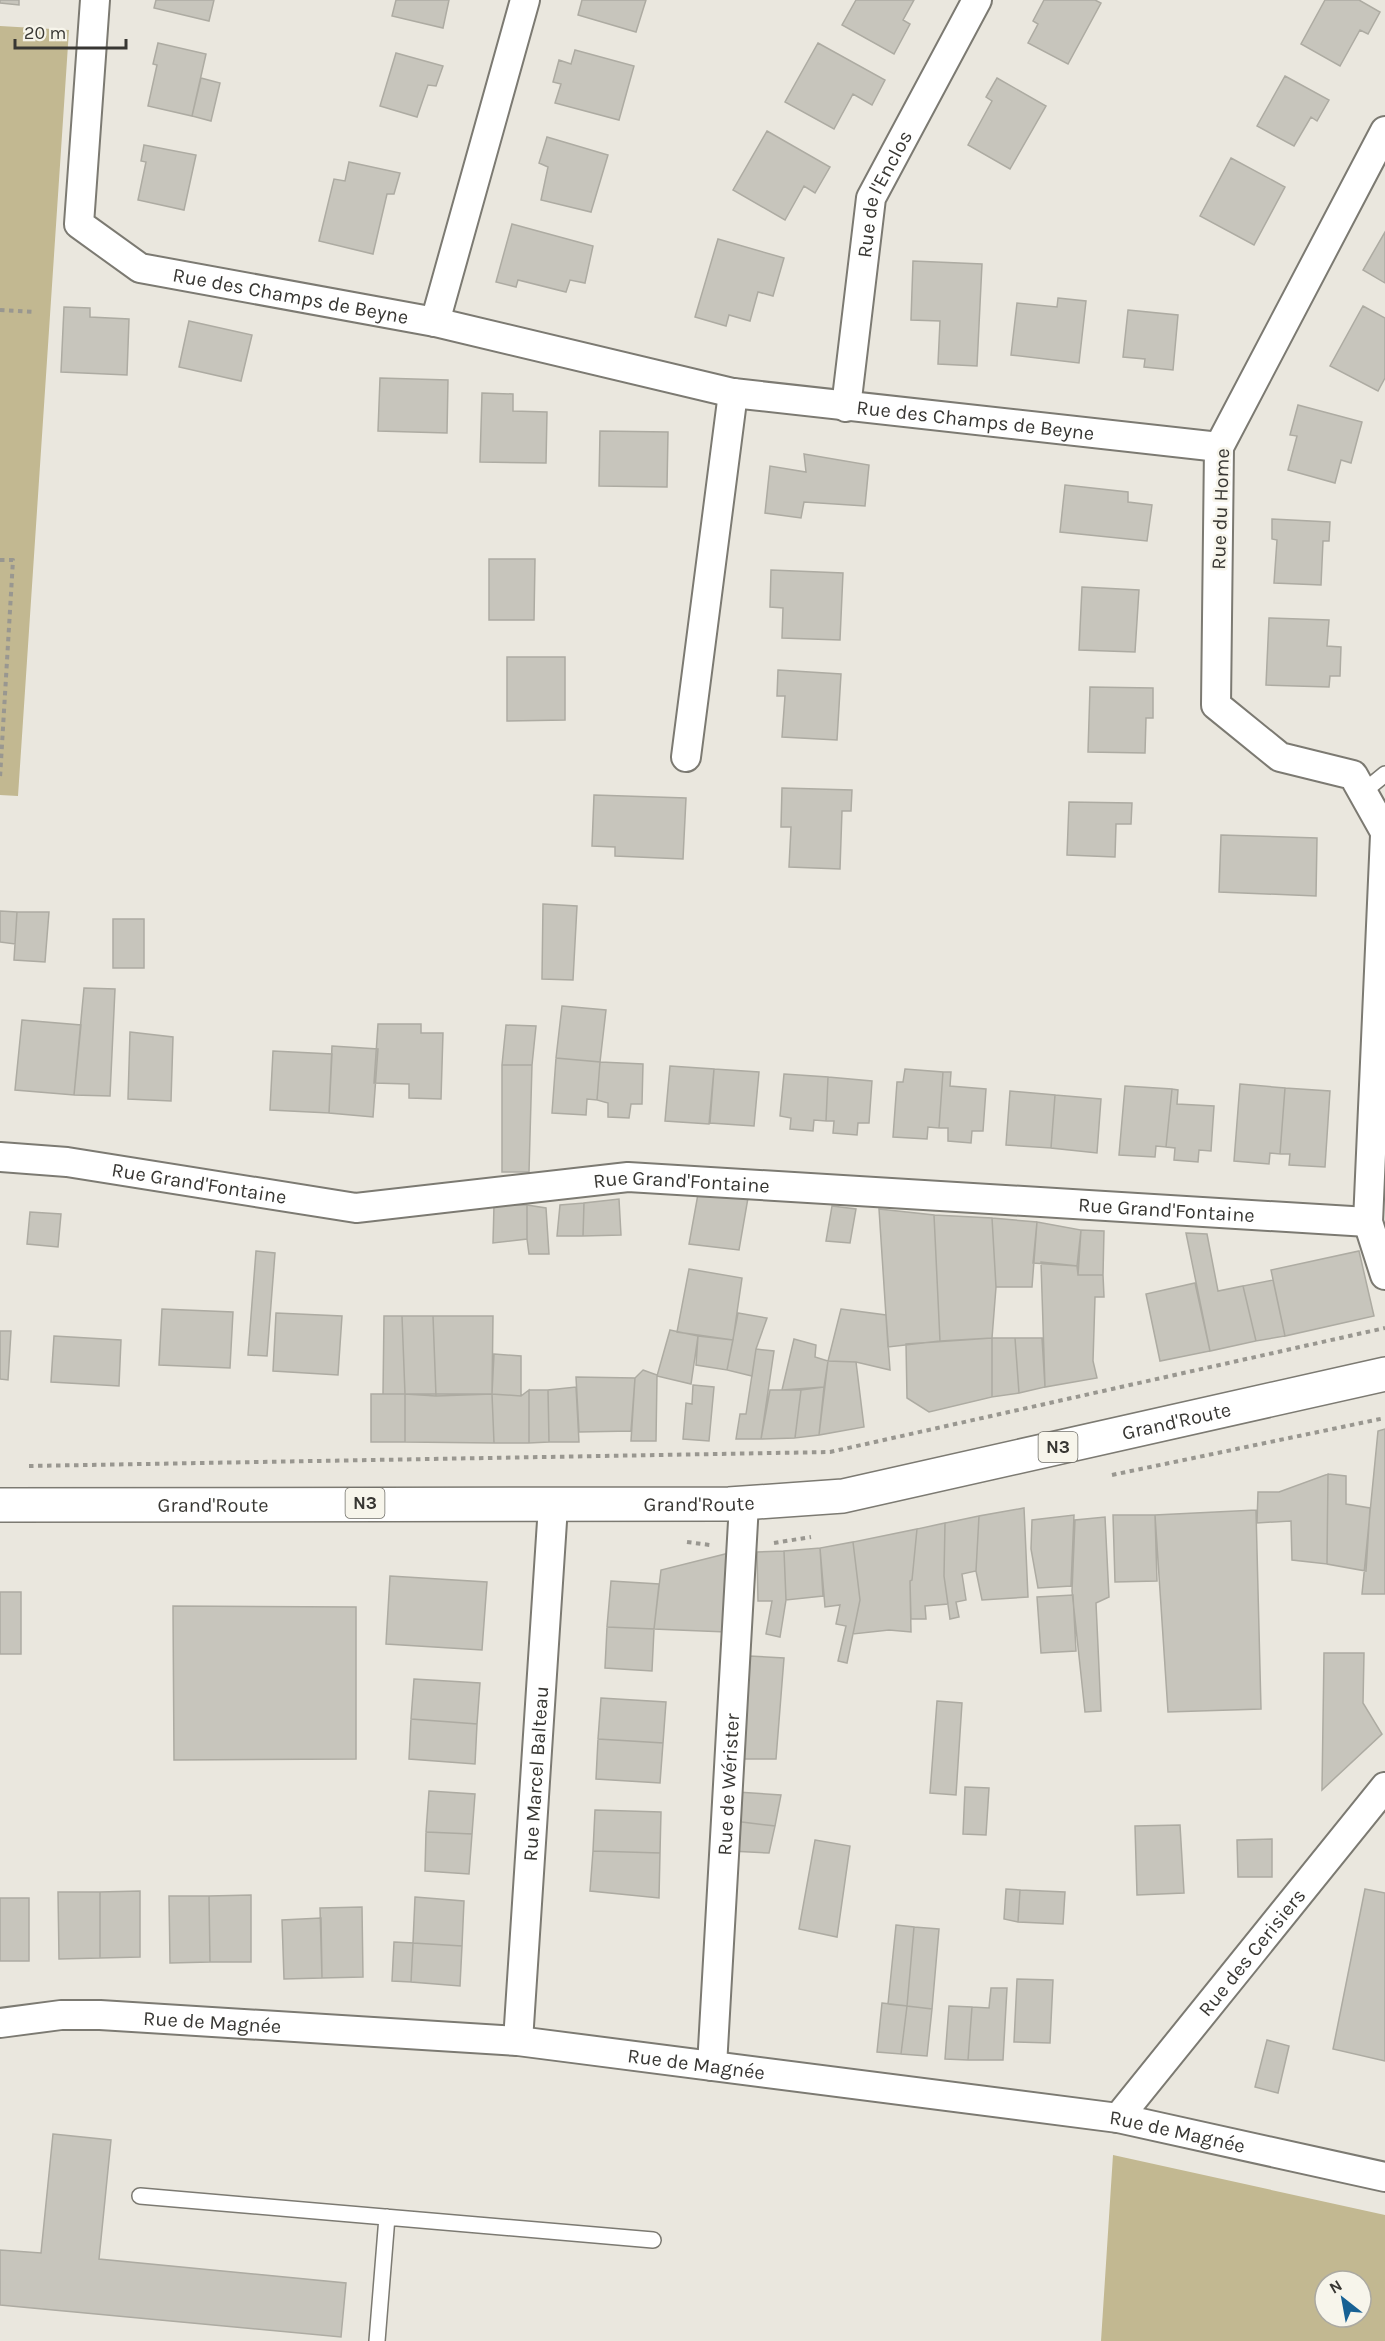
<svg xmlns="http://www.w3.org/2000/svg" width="1385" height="2341" font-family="Karla,sans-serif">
<rect width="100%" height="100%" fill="#eae7de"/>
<!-- green -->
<path fill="#c2b891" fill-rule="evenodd" d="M0,26L69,30L18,796L0,795Z
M1113,2155L1385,2215V2341H1101ZM1325,2281H1361V2317H1325Z"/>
<!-- building -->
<path fill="#c7c5bc" stroke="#adaba2" stroke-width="1.5" d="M0,0H19V5L0,3Z
M156,0H214L209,21L154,8Z
M396,0H449L443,28L392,16Z
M582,0H646L636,32L578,15Z
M856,0H914L903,20L910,24L894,54L842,25Z
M1044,0H1095L1101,3L1068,64L1028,43L1038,24L1033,21Z
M1325,0H1359L1380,12L1368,34L1360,30L1340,66L1301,44Z
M158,43L206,54L192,116L148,106L157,65L153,64Z
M818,43L885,80L872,105L853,94L834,129L785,102Z
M575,50L634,66L619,120L555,103L561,84L553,82L559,60L571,64Z
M396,53L443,66L436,86L428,85L417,117L380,106Z
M1285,76L1329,100L1317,121L1311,117L1294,146L1257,126Z
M201,78L220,83L211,121L192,116Z
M997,78L1046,106L1010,169L968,145L992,101L986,97Z
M767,131L830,167L815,193L804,186L785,220L733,190Z
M547,137L608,155L591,212L541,200L548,167L539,163Z
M144,145L196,155L184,210L138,200L146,162L141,161Z
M1231,158L1285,187L1254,245L1200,216Z
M349,162L400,173L394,194H387L373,254L319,241L334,179L345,181Z
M512,224L593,246L585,283L570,280L566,292L518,280L516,287L496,282Z
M1385,232V283L1363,270Z
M718,239L784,258L773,296L758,292L750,321L729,315L726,326L695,317Z
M913,261L982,264L977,366L938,364L940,321L911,320Z
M1058,298L1086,301L1079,363L1011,355L1017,303L1057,307Z
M1363,306L1385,318V378L1378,391L1330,366Z
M64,307L90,308V317L129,319L127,375L61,372Z
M1128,310L1178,315L1173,370L1144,367L1145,359L1123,357Z
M189,321L252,335L241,381L179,367Z
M380,378L448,380L447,433L378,431Z
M482,393L513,394V411L547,412L546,463L480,462Z
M1298,405L1362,422L1351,463L1341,460L1335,483L1288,470L1297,436L1290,435Z
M600,431L668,432L667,487L599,486Z
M804,454L869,465L865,506L804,502L801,518L765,513L770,466L806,472Z
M1065,485L1128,492V502L1152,505L1147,541L1060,532Z
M1272,519L1330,522L1329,541H1323L1321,585L1274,583L1277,540L1272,539Z
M489,559H535L534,620H489Z
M771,570L843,573L840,640L782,638L783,608L770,607Z
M1082,587L1139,590L1135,652L1079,650Z
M1269,618L1329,620L1327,646L1341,647L1340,676H1330L1329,687L1266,685Z
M507,657H565V720L507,721Z
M778,670L841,674L837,740L782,737L785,696H777Z
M1090,687L1153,688V718H1146L1145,753L1088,752Z
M782,788L852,790L851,811H842L840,869L789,867L791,827H781Z
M594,795L686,798L683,859L615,856V847L592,846Z
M1069,802L1132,803L1131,824H1116L1115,857L1067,855Z
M1221,835L1317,838L1316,896L1219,892Z
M543,904L577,906L573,980L542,979Z
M0,911L17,912L15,944L0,942Z
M17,912H49L45,962L14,960Z
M113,919H144V968H113Z
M84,988L115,989L110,1096L74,1095Z
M562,1006L606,1010L600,1062L556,1058Z
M22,1020L81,1025L74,1095L15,1090Z
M378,1024H421V1033H443L441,1099L409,1098V1084L374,1083Z
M506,1025L536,1026L532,1065H502Z
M130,1032L173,1037L171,1101L128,1099Z
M332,1046L378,1049L373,1117L329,1113Z
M273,1051L332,1054L329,1113L270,1110Z
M556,1058L600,1062L597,1100L587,1099L586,1115L552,1113Z
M600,1062L643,1064L642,1104H631L629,1118L608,1117V1103L597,1100Z
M502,1065H532L529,1172H502Z
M670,1066L714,1069L709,1124L665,1121Z
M714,1069L759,1072L754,1126L710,1123Z
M905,1069L943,1072L939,1128L928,1127L927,1139L893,1137L897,1082H903Z
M943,1072H951L950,1086L986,1089L983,1131H972L971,1143L948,1141V1128H939Z
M784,1074L828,1077L826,1121L814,1120L813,1131L790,1129L791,1118L780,1116Z
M828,1077L872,1081L869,1123H858L857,1135L833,1133L834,1121H826Z
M1240,1084L1285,1088L1280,1154L1270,1153L1269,1164L1234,1161Z
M1125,1086L1172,1089L1166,1147L1156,1146L1155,1157L1119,1155Z
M1285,1088L1330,1091L1325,1167L1289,1165L1290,1154H1280Z
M1172,1089L1178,1090L1177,1104L1214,1106L1211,1151L1199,1150L1198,1162L1174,1160L1175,1148L1166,1147Z
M1010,1091L1055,1095L1051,1148L1006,1145Z
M1055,1095L1101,1099L1097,1153L1051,1148Z
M698,1194L748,1198L739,1250L689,1244Z
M619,1199L621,1235L583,1236L584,1203Z
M584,1203L583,1236H557L560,1205Z
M494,1205H527V1239L493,1243Z
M527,1205L546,1208L549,1254H529L527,1239Z
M832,1206L856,1209L850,1243L826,1241Z
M879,1209L934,1215L940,1341L888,1347Z
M30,1212L61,1214L58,1247L27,1244Z
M934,1215L992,1218L996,1287L992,1338L940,1341Z
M992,1218L1037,1222L1032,1287H996Z
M1037,1222L1081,1230L1077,1266L1033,1263Z
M1081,1230L1104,1231L1103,1275H1078Z
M1186,1233L1207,1234L1218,1291L1243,1286L1256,1341L1210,1351Z
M256,1251L275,1253L267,1356L248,1355Z
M1359,1251L1374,1316L1285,1336L1271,1270Z
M1041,1262L1077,1266L1078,1275H1103L1104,1297H1095L1093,1361L1097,1378L1045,1387Z
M689,1269L742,1278L733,1340L677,1332Z
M1273,1280L1285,1336L1256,1341L1243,1286Z
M1195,1283L1210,1351L1160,1361L1146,1294Z
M162,1309L233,1312L230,1368L159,1365Z
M841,1309L886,1315L890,1370L856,1362L828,1361Z
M276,1313L342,1316L338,1375L273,1371Z
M738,1313L767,1318L756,1349L752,1376L727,1370Z
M384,1316H402L405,1394H383Z
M402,1316H433L436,1396L405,1394Z
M433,1316H493L492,1394L436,1396Z
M670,1330L698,1336L691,1384L657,1376Z
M0,1331H11L8,1380L0,1379Z
M54,1336L121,1340L119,1386L51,1382Z
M698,1336L733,1340L727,1370L696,1365Z
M992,1338H1015L1019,1393L992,1397Z
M992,1338V1397L929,1412L907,1398L906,1344Z
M1015,1338H1042L1045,1387L1019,1393Z
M794,1339L816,1345L815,1357L828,1361L824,1387L782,1390Z
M756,1349L774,1351L761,1439H736L740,1414H746Z
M494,1354L521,1356V1396L492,1394Z
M828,1361L856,1362L864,1427L819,1435Z
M643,1370L657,1375L656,1441H631L635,1378Z
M576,1377L635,1378L631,1431L579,1432Z
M693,1385L714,1387L709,1441L683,1439L686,1403L692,1404Z
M576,1387L579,1442H549L548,1390Z
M824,1387L819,1435L795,1438L801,1390Z
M529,1390H548L549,1442L529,1443Z
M529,1390V1443H494L492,1394L521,1396Z
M770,1390H801L795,1438L761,1439Z
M371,1394H405V1442H371Z
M405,1394H492L494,1443L405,1442Z
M1385,1429V1594H1362L1378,1431Z
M1328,1474L1346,1476V1504L1370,1508L1366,1571L1327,1564Z
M1328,1474L1327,1564L1292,1560L1291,1521L1257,1523L1258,1492H1279Z
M1024,1508L1028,1597L982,1600L976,1571L979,1516Z
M1256,1510L1261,1709L1168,1712L1155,1515Z
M1074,1515L1071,1586L1038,1588L1031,1549L1032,1520Z
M1113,1515H1155L1157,1581L1115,1582Z
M979,1516L976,1571L962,1574L966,1600L956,1602L959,1617L950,1619L944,1576L945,1523Z
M1105,1517L1109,1597L1096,1603L1101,1711L1085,1712L1072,1591L1075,1520Z
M945,1523L944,1576L948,1604L925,1606L926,1619H911L910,1581L912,1580L917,1529Z
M917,1529L912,1580L910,1581L911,1632L889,1630L853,1634L860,1600L853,1542Z
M853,1542L860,1600L847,1663L838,1661L846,1626L836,1624L840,1605L825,1607L820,1548Z
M820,1548L823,1596L786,1600L784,1551Z
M784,1551L786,1600L780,1637L766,1634L772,1601H758L757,1552Z
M729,1553L726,1632L654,1629L661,1570Z
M390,1576L487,1582L482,1650L386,1644Z
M611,1581L659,1584L654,1629L607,1627Z
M0,1592H21V1654H0Z
M1073,1595L1076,1651L1041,1653L1037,1597Z
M173,1606L356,1607V1759L174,1760Z
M607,1627L654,1629L652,1671L605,1668Z
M1324,1653H1364L1363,1703L1382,1734L1322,1790Z
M749,1656L784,1658L776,1759H743Z
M414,1679L480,1683L477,1724L411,1719Z
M601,1698L666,1702L663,1743L598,1739Z
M937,1701L962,1703L956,1795L930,1793Z
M411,1719L477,1724L475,1764L409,1759Z
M598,1739L663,1743L660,1783L596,1779Z
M965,1787L989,1788L986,1835L963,1834Z
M429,1791L475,1794L472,1834L426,1832Z
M737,1792L781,1795L775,1826L734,1821Z
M595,1810L661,1812L660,1853L593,1851Z
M734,1821L775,1826L769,1853L731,1851Z
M1180,1825L1184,1893L1137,1895L1135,1826Z
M426,1832L472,1834L469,1874L425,1871Z
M1272,1839V1877H1238L1237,1840Z
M815,1840L850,1846L837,1937L799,1929Z
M593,1851L660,1853L659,1898L590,1891Z
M1006,1889L1020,1890L1018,1922L1004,1919Z
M1365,1889L1385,1893V2061L1333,2049Z
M1020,1890L1065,1892L1063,1924L1018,1922Z
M140,1891V1957L100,1958V1892Z
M58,1892H100V1958L59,1959Z
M251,1895V1962H210L209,1896Z
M169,1896H209L210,1962L170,1963Z
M415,1897L464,1901L462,1946L413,1943Z
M0,1898H29V1961H0Z
M362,1907L363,1977L322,1978L320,1908Z
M321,1918L322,1978L284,1979L282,1920Z
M896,1925L914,1927L907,2006L888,2004Z
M914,1927L939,1929L932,2009L907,2006Z
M394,1942L413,1943L411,1982L392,1981Z
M413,1943L462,1946L460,1986L411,1982Z
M1017,1979L1053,1980L1050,2043L1014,2042Z
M991,1988H1007L1003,2060H968L972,2007L989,2008Z
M882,2003L907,2006L901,2054L877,2052Z
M907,2006L932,2009L927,2056L901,2054Z
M949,2006L972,2007L968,2060L945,2059Z
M1267,2040L1289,2046L1278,2093L1255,2087Z
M53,2134L111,2140L99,2259L346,2283L341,2337L0,2305V2250L41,2253Z"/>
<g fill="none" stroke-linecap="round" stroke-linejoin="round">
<defs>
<path id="lane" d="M1363,792L1385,774
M140,2196L653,2240
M377,2341L387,2217"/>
<g id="street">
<path id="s1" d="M95,0L79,224L140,268L435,322L733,393L1219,447"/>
<path d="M1385,131L1219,447L1216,705L1280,757L1353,775L1385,832"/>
<path d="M435,322L525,0"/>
<path id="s2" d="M846,407L871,198L977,0"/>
<path d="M686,757L733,393"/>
<path d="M1385,835L1368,1222L1385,1275"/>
<path id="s3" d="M0,1157L67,1162L356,1208L628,1177L1368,1222"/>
<path id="s4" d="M0,2023L61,2015H100L518,2041L1118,2118L1385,2177"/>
<path id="s5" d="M518,2041L553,1506"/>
<path id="s6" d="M712,2066L744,1504"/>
<path id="s7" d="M1118,2118L1385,1787"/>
</g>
<g id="primary">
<path id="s8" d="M0,1505L729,1504L843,1496L1385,1374"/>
</g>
</defs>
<!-- lane casing -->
<use href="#lane" stroke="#7c7a72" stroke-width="18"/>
<!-- street casing -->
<use href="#street" stroke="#7c7a72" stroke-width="32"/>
<!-- primary casing -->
<use href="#primary" stroke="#7c7a72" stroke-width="36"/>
<!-- path -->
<path stroke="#999790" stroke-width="4" stroke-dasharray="4.5 4.5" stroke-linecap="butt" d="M0,310L35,312
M0,560H13L0,778
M29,1466L830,1452L1385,1328
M1112,1475L1385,1418
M687,1542L710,1545
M774,1543L811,1537"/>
<!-- lane -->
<use href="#lane" stroke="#fff" stroke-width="15"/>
<!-- street -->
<use href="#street" stroke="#fff" stroke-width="28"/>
<!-- primary -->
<use href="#primary" stroke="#fff" stroke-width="33"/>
</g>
<g text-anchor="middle" stroke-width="5" stroke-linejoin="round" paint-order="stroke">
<!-- shield labels -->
<g fill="#f7f5eb" stroke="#71706a" stroke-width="1.5">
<rect x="1038.5" y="1432" width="39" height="30" rx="4.5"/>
<rect x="345.5" y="1488" width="39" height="30" rx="4.5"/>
</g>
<g font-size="18" font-weight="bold" fill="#383733">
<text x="1058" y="1453">N3</text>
<text x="365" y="1509">N3</text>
</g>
<!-- street labels -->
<g font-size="20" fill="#383733" stroke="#f7f5eb">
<text dy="7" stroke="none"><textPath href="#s2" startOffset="218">Rue de l'Enclos</textPath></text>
<text dy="7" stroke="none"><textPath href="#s1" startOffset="453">Rue des Champs de Beyne</textPath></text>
<text dy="7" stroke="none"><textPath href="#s1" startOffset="1150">Rue des Champs de Beyne</textPath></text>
<text transform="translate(1220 509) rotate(-88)" y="7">Rue du Home</text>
<text dy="7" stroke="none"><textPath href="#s3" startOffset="201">Rue Grand'Fontaine</textPath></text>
<text dy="7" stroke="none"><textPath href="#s3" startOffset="687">Rue Grand'Fontaine</textPath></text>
<text dy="7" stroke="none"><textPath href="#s3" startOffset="1173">Rue Grand'Fontaine</textPath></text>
<text dy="7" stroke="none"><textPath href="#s8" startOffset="1185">Grand'Route</textPath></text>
<text dy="7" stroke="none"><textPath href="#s8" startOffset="213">Grand'Route</textPath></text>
<text dy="7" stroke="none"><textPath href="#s8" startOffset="699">Grand'Route</textPath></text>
<text dy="7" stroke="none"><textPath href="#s5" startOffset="268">Rue Marcel Balteau</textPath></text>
<text dy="7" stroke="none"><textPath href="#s6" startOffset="282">Rue de Wérister</textPath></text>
<text dy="7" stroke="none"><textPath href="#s7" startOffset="213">Rue des Cerisiers</textPath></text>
<text dy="7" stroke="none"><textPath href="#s4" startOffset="213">Rue de Magnée</textPath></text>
<text dy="7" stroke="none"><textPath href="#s4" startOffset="699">Rue de Magnée</textPath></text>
<text dy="7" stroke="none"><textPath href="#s4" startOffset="1185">Rue de Magnée</textPath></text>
</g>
</g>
<!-- north arrow -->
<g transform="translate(1343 2299) rotate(329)"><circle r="28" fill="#f7f5eb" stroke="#aba9a1" stroke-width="1.5"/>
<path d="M0-4.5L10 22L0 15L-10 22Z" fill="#176194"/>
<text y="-9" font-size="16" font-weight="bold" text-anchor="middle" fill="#383733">N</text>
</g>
<!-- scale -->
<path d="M15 39v9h111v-9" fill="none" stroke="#383733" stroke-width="3"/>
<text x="24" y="39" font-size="18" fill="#383733" stroke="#f7f5eb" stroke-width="4.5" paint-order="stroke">20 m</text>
</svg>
